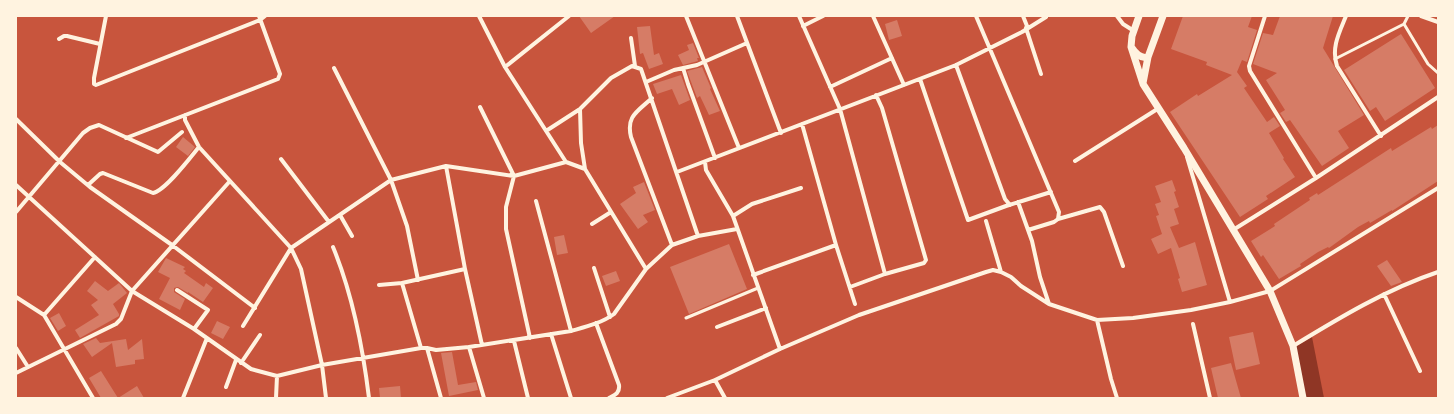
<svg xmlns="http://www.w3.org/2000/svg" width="1454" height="414" font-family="'Asap Condensed',sans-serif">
<rect width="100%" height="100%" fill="#c8553d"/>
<!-- water -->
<path fill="#8f3625" d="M1312,337L1324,398H1305L1295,347Z"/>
<!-- building -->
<path fill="#d67c66" d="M579,16H615L591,33Z
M1183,16H1252L1248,27L1257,30L1247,62L1242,60L1237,72L1247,86L1244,88L1267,122L1274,117L1280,126L1269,133L1284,158L1283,159L1295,177L1266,196L1268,199L1240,217L1170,112L1197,94L1198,96L1232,75L1206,65L1207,62L1171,49Z
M1280,16H1333L1323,48L1364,115L1338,131L1349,148L1322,166L1290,120L1286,122L1280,113L1285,110L1266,80L1277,73L1253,64L1263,33L1273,35Z
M897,20L902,36L889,40L885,24Z
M650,26L654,55L659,53L663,64L649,69L643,53L640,54L637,27Z
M1401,34L1435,88L1385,121L1376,107L1370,111L1344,70Z
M693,43L699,58H697L698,61L683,65L678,55L689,50L687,45Z
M702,67L711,88L710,89L720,111L709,115L700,96L697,98L687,71Z
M681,75L690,100L679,105L672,89L657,94L653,84Z
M1438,125V181L1392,211V210L1370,223L1369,221L1358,227L1329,248L1328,247L1318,252L1300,264L1301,266L1279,279L1263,255L1261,257L1251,241L1275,226L1274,224L1310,200L1309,198L1317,193L1318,195L1391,148L1392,151L1431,127L1432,129Z
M183,137L195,147L188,156L176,147Z
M1172,180L1176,191L1174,192L1179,207L1174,209L1179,224L1170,227L1179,248L1195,242L1207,285L1182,292L1178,279L1180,278L1171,248L1158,254L1151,239L1162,234L1156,216L1159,215L1155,204L1161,202L1155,186Z
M644,182L655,210L643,215L648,222L638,229L620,204L636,193L633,187Z
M564,235L568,253L557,255L554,237Z
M729,244L747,289L689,314L670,267Z
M166,258L185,267L183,269L186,271L184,273L204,287L206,283L213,288L203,302L188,292V293L178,287L174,288V292L185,299L180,310L159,299L170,278L158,272Z
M1387,260L1402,282L1391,286L1377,266Z
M616,271L620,281L606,286L602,276Z
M95,281L108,291L119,283L127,293L113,304L119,314V316L80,338L75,330L99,315L91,305L98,300L87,291Z
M59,313L66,326L58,331L50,318Z
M217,321L230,327L223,339L211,333Z
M1253,332L1260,364L1236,370L1229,337Z
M96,338L100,343L126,339L128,350L142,339L144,359L135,360V364L116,367L112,343L92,357L83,344Z
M452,352L458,385L476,382L478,390L449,396L441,353Z
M1231,363L1241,398H1218L1211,368Z
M101,371L118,398L137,386L144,398H101L89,378Z
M400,386L401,398H380L379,388Z"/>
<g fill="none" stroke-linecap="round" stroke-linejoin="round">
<!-- service -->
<path stroke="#fff3e0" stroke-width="3" d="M1404,24L1428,64L1438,73
M1335,59L1404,24L1408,16
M686,318L758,288"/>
<!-- minor -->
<path stroke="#fff3e0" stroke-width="4" d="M106,16L94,78V84L96,85L260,20L265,16
M479,16L505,67L566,162L585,169L646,269
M686,16L739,148
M737,16L781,133
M799,16L840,109L885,274
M873,16L904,85
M976,16L1059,212L1058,219
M1023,16L1027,26L1026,28L1041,74
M1117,16L1123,24L1134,31
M1265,16L1249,66L1250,71L1316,178
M1346,16C1339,33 1331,48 1337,66L1381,136
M1421,16L1438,22
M803,26L823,16
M631,38L635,66
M59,39L64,36H67L100,44
M956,65L1005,199L1010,205
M505,67L569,16
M334,68L391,180L407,226L418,280
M683,68L688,84L715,158
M920,79L968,220L1006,206L1051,192
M646,82L674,70L697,65L747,43
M830,87L892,58
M652,98C637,112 626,116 631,137L672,245
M480,107L514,176L506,207V229L530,338
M580,109L581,143L585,169
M185,115V120L199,147L291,248L301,269L322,365L326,398
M16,119L60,162L90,187L172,245L255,308
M802,124L836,245L855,304
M546,131L580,109L611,78L632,66L641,69L698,236
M126,138L278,79L280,74L259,16
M1187,157L1230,302
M281,159L329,222
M1075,161L1159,108
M705,162L706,170L733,216L780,349
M446,166L465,269L482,345
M677,172L956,65L1022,32L1046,17
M16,185L132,291L194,329L251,369L277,376L322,365L421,348H427L436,350L469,347L571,331C585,327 602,323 614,314L646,269L672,245L698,236L737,229
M88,185L100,174L103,173L153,193C165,191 190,158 199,147
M536,201L571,331
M1018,202L1032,241L1040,277L1049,304
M16,212L83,133L90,128L99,125L158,152L182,132
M340,215L352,236
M733,216L752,204L801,188
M986,221L1001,272
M592,224L611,212
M1028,230L1054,222L1058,219L1100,207L1104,212L1123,266
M1233,230L1316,178L1438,97
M333,247C352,293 363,349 369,398
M594,268L610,317
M753,275L836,245
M402,283L421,348
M379,285L402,283L465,269
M850,287L885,274L924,263L926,260L882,108L876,95
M177,290L208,310L194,329
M1384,294L1420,371
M16,297L44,315L93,398
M44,315L95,257
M1097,320L1111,379L1117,398
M596,323L619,385C620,393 615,395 609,398
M1193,324L1210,398
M243,326L291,248L391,180L446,166L514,176L566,162
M717,327L766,308
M551,334L571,398
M514,341L528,398
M1293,346C1339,318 1387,289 1438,272
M469,347L484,398
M16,348L28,367
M427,348L441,398
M241,363L260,335
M16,373L116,324L121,319L132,291L230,181
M226,387L236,360
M183,398L207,338
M276,398L277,376
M667,398L715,380
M725,398L715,380L780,349L859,315L986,272L993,270L1001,272L1011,277L1021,286L1049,304L1097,320L1133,318L1191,310L1230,302L1270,291L1438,188"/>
<!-- tertiary -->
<path stroke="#fff3e0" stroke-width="7" d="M1139,16L1132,36L1131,47L1143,84L1184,148L1270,291L1293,346L1303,398
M1132,48C1136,54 1141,59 1148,57
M1143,83L1148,57L1163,16"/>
</g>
<!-- border -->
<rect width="1454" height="414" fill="none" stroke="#fff3e0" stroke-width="34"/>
</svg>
